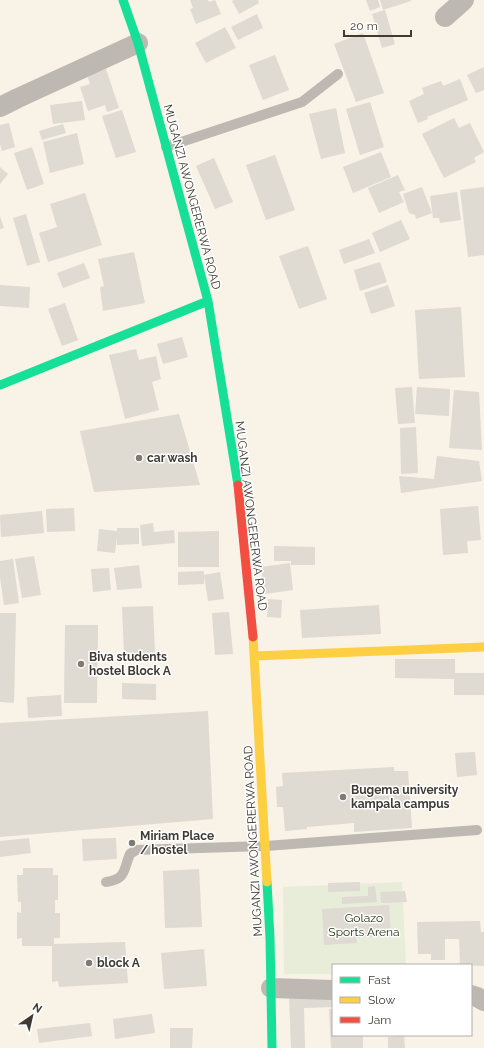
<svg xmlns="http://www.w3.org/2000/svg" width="484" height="1048" font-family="Raleway,sans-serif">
<rect width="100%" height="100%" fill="#f8f2e7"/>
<!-- green -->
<path fill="#e8edd9" d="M402,882L406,965H333V974H284L283,887Z"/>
<!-- building -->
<path fill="#dfdad2" d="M190,0H208L209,2L215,0L221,14L196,24L190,9L193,8Z
M234,0H258L259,3L239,14L232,1Z
M366,0H378L380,7L370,11Z
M380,0H411V1L383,10Z
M385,10L395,44L382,48L372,14Z
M257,14L263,28L238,40L231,27Z
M225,27L236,48L206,63L195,43Z
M363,33L384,93L356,102L334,44Z
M275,55L289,90L263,100L249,65Z
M484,67V90L476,93L467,75Z
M106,69L119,108L107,112L105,105L88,111L80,87L90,84L87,75Z
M460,79L468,100L427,117L428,119L418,123L409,101L424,94L422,88L441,81L443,86Z
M82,101L85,120L53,124L50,105Z
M370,102L384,147L360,155L346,109Z
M336,108L345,153L321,159L309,114Z
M122,110L136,152L116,158L102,116Z
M454,118L459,128L470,123L484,152L474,158L476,162L444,178L422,134Z
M9,123L15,147L2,151L0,144V125Z
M63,124L66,133L42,140L39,131Z
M77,133L84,164L50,173L43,142Z
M32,147L44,184L27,190L14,153Z
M381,152L391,177L353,193L343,167Z
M275,155L295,210L266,220L246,165Z
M214,158L233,202L215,209L196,166Z
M0,167L8,174L0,184Z
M398,175L405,190L399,192L404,202L379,213L368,188Z
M422,187L432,213L416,219L415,215L409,213L403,194Z
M484,187V255L468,257L460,190Z
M457,192L461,220L440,223L439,218H433L430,196Z
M85,193L102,245L48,262L39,233L57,227L50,204Z
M26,214L40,262L27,266L13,218Z
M0,216L4,228L0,229Z
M401,220L410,239L380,252L372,233Z
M369,239L375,253L344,264L339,250Z
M308,246L327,299L299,309L279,256Z
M134,252L145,303L103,311L100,287L104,286L98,259Z
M380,262L387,282L360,291L354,270Z
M84,263L90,278L63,288L57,273Z
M0,285L30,287L29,308L0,306Z
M388,285L395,306L371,314L364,293Z
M65,303L78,340L62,346L48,309Z
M461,307L465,377L419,379L415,310Z
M182,337L188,357L163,364L157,344Z
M136,349L139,360L156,356L161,379L152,382L159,410L125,419L109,355Z
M412,387L415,423L398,424L395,388Z
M417,387L450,389L449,416L415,414Z
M454,390L479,392L482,450L449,448Z
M179,414L200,485L94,492L80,431Z
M416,427L418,473L401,474L400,428Z
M437,456L479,461L482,481L401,493L399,476L434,479Z
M478,506L481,540L467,541L468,553L443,555L440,509Z
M74,508L75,531L47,532L46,509Z
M42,511L44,533L1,537L0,515Z
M153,523L154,532L174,530L175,543L142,546L140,525Z
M117,528H139V544L117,545V537L115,553L97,551L99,529L117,531Z
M219,531V567H178V532Z
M274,546L315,547V565H291V561H274Z
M34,556L41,595L22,598L15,559Z
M13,559L19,603L4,605L0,577V561Z
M290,563L293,590L265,594L261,567Z
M139,565L142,588L117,590L114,568Z
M109,568L111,590L93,592L91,569Z
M204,571V584L178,585V572Z
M220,572L224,599L208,601L204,575Z
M268,599L282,600L281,618L267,617Z
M379,605L381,634L302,638L300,610Z
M153,606L155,654L124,655L122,607Z
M229,612L233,654L215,655L212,613Z
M0,613H16L14,703L0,702Z
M65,625H98L97,703H64Z
M395,659H455V673H484V695H454V679L395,678Z
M122,683L156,684V700L122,699Z
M61,695L62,716L28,718L27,697Z
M208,711L213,819L0,837V723Z
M475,752L477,775L457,777L455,753Z
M394,767V771H408L412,828L354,832V823L307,827V829L285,831L283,807H277L276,787L283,786L282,773Z
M29,838L31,853L0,857V841Z
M116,838L117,859L83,861L82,839Z
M23,868H53V875H58V900H55V913H60V938H54V944L125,942L128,983L59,987L58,981L52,982V946H22V938L17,939V912L21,913V902H18L17,875H23Z
M199,869L202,927L165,928L163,871Z
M360,882V891L328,892V883Z
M375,886L377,902L342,904V897L368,896V887Z
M405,891L407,902L381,903L380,892Z
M389,905L391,936L356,938L357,943L324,945L322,909Z
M480,921L481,932H484V966L460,965L459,939H445V960H431V954H418L417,922Z
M204,949L207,986L164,989L161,953Z
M289,996H333V1007L304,1008L305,1048H291Z
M329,1009H333V1035H363V1048H331Z
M152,1014L155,1033L115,1039L113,1019Z
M90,1023L92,1036L39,1043L37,1029Z
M170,1028H193L192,1048H170Z
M404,1036L405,1048H388V1037Z"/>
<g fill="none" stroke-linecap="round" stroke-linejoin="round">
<!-- lane -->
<path stroke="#beb8b3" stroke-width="10" d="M166,147L302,102L338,74
M106,882C127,879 123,870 130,854L136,850L266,846L477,830"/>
<!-- street -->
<path stroke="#beb8b3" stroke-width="20" d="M445,17L464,0
M0,107L18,98L138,43
M271,988L333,990
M471,995L477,997L484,1001"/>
<!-- fast -->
<path stroke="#16e098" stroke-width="9" d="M123,0L138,43L208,301L238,485
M0,385L208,301
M267,882L270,938L272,1048"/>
<!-- slow -->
<path stroke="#ffcf43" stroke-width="9" d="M253,637L267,882
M254,656L484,647"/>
<!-- jam -->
<path stroke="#f24e42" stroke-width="9" d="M238,485L253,637"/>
</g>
<!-- markers -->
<g fill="#807a72" stroke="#fff" stroke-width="1.5">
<circle cx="139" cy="458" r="4"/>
<circle cx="81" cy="664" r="4"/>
<circle cx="343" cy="797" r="4"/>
<circle cx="132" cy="843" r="4"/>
<circle cx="89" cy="963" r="4"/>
</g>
<g text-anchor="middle" stroke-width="3" stroke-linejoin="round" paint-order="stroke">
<!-- street labels -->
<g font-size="12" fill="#3f3a33" stroke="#fff">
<text transform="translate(192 197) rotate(75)" y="4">MUGANZI AWONGERERWA ROAD</text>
<text transform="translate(251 516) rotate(83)" y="4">MUGANZI AWONGERERWA ROAD</text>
<text transform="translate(253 841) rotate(-93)" y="4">MUGANZI AWONGERERWA ROAD</text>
</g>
<!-- poi labels -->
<g font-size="12" font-weight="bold" fill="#3f3a33" stroke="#fff" text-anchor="start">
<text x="147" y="462">car wash</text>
<text x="89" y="661">Biva students<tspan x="89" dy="14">hostel Block A</tspan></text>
<text x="351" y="794">Bugema university<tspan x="351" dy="14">kampala campus</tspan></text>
<text x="140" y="840">Miriam Place<tspan x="140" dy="14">/ hostel</tspan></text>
<text x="97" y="967">block A</text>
</g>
<!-- park labels -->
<g font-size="12" fill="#1f3008" stroke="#fff">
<text x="364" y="922">Golazo<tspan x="364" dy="14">Sports Arena</tspan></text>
</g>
</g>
<!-- legend -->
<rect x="332" y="964" width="140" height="72" fill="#ffffff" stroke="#b2b0ad"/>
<rect x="340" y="977" width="20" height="6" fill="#16e098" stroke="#b2b0ad"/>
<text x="368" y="984" font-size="12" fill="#3f3a33">Fast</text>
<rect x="340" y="997" width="20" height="6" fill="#ffcf43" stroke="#b2b0ad"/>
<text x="368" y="1004" font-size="12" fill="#3f3a33">Slow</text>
<rect x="340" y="1017" width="20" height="6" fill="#f24e42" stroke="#b2b0ad"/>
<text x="368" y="1024" font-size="12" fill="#3f3a33">Jam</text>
<!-- north arrow -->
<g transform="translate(32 1016) rotate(34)" stroke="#ffffff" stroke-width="3" paint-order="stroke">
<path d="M0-3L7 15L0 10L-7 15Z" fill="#3f3a33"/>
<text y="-6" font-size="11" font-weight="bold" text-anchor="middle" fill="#3f3a33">N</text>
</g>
<!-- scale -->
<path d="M344 30v6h67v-6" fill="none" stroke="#3f3a33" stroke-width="2"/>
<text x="350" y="30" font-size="12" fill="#3f3a33" stroke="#ffffff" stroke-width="3" paint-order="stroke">20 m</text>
</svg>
